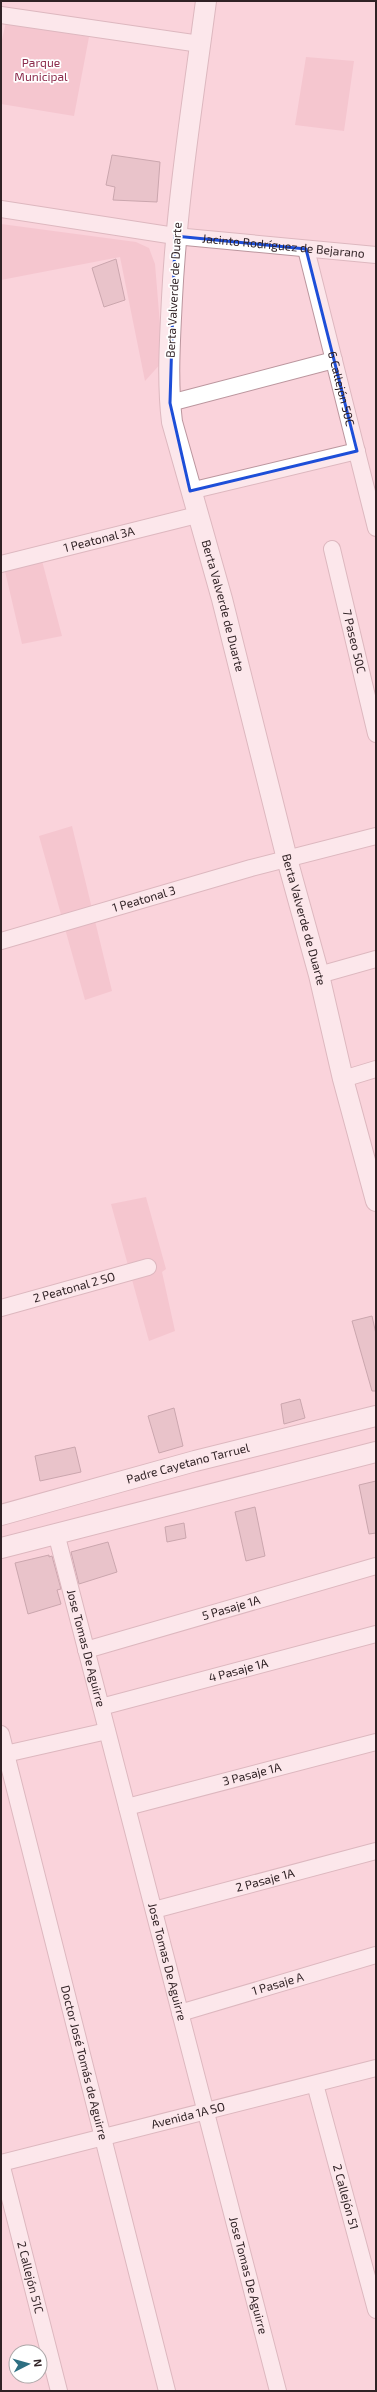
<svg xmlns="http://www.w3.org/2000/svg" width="377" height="2392" font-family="'Exo 2',sans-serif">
<rect width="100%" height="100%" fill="#fad3db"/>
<!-- green -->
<path fill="#f0b5c2" d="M6,22L89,37L74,116L1,104V44Z
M306,57L354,61L344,131L295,125Z
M1,224L136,242L149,248L155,264L163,361L145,381L120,257L1,280Z
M41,557L62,636L22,644L4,567Z
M72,826L112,991L85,1000L39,836Z
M146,1197L166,1269L162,1272L175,1331L149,1341L111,1204Z"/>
<!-- building -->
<path fill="#d5afb7" stroke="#926f77" d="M112,155L160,162L157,202L113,200L115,187L106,185Z
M116,259L125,300L104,307L92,268Z
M372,1316L376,1334V1391H372L352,1321Z
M300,1399L305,1418L284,1424L281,1404Z
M174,1408L183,1446L159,1453L148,1416Z
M75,1447L81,1472L40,1481L35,1456Z
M376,1481V1533L369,1534L359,1485Z
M255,1507L265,1556L246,1561L235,1512Z
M184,1523L186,1538L167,1542L165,1527Z
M108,1542L117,1572L79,1584L71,1552Z
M49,1555V1557L52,1556L61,1589L57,1590L61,1604L28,1614L15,1563Z"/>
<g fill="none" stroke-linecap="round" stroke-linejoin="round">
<defs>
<g id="minor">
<path d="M1,15L200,44"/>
<path id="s1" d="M1,209L175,236L376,255"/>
<path id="s2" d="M306,249L376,528"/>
<path d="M170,403L334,360"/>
<path d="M190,491L357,451"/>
<path id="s3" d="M332,549L376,734"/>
<path id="s4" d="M1,564L197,515"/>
<path id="s5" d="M1,941L251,868L376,836"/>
<path d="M319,975L376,959"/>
<path d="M343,1079L376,1069"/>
<path id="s6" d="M1,1308L148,1267"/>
<path id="s7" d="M56,1533L278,2391"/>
<path id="s8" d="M86,1650L376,1566"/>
<path id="s9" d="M101,1707L376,1634"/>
<path id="s10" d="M1,1734L167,2391"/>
<path d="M1,1755L107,1731"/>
<path id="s11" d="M127,1807L376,1742"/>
<path id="s12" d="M154,1910L376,1851"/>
<path id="s13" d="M180,2013L376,1955"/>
<path id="s14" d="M315,2084L376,2310"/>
<path id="s15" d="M1,2163L376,2068"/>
<path id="s16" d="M1,2163L59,2391"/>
</g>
<g id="tertiary">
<path id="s17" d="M206,1C193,100 177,199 172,298C170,339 167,381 172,422L222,599L287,859L319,975L343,1079L376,1201"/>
<path id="s18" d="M1,1515L195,1461L376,1416"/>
<path d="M1,1548L376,1452"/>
</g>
</defs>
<!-- minor casing -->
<use href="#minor" stroke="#bb969e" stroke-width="18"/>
<!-- tertiary casing -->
<use href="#tertiary" stroke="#bb969e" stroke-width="22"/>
<!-- minor -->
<use href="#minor" stroke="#fff" stroke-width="16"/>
<!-- tertiary -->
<use href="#tertiary" stroke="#fff" stroke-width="20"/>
</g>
<!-- marked area -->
<path d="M0 0H377V2392H0ZM175,236L306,249L357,451L190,491L170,403Z" fill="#fad3db" fill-opacity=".55" fill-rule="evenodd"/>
<path fill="none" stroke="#1d4ed8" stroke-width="3" stroke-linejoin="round" d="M175,236L306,249L357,451L190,491L170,403Z"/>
<g text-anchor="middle" stroke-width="3.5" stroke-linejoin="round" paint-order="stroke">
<!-- park labels -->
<g font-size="12" fill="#8d2e4e" stroke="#fff">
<text x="41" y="67">Parque<tspan x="41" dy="14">Municipal</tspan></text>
</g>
<!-- street labels -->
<g font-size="12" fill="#302225" stroke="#fff">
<text dy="4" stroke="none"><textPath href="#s1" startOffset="285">Jacinto Rodríguez de Bejarano</textPath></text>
<text transform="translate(174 290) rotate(-87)" y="4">Berta Valverde de Duarte</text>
<text dy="4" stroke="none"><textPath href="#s2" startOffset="144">6 Callejón 50C</textPath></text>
<text dy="4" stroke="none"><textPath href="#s4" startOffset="101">1 Peatonal 3A</textPath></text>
<text dy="4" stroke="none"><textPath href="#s17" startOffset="614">Berta Valverde de Duarte</textPath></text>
<text dy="4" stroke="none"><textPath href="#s3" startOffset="95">7 Paseo 50C</textPath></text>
<text dy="4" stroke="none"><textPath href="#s5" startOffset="149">1 Peatonal 3</textPath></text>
<text dy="4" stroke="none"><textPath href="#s17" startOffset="938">Berta Valverde de Duarte</textPath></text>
<text dy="4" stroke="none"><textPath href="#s6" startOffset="76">2 Peatonal 2 SO</textPath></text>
<text dy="4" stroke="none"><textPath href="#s18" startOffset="194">Padre Cayetano Tarruel</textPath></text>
<text dy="4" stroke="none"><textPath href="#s8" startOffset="151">5 Pasaje 1A</textPath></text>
<text dy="4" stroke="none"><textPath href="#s7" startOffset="119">Jose Tomas De Aguirre</textPath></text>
<text dy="4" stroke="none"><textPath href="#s9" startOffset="142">4 Pasaje 1A</textPath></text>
<text dy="4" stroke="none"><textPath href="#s11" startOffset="129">3 Pasaje 1A</textPath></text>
<text dy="4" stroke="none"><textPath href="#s12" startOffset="115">2 Pasaje 1A</textPath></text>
<text dy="4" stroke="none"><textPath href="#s7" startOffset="443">Jose Tomas De Aguirre</textPath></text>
<text dy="4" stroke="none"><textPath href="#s13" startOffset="102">1 Pasaje A</textPath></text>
<text dy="4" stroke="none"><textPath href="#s10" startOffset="339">Doctor José Tomás de Aguirre</textPath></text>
<text dy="4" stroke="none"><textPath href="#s15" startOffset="193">Avenida 1A SO</textPath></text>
<text dy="4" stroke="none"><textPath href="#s14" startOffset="117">2 Callejón 51</textPath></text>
<text dy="4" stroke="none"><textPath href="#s7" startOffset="767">Jose Tomas De Aguirre</textPath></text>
<text dy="4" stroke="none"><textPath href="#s16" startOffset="118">2 Callejón 51C</textPath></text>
</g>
</g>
<!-- border -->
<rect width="377" height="2392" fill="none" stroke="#302225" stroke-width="4"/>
<!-- north arrow -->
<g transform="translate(28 2364) rotate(84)"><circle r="19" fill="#ffffff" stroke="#aca7a8"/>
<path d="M0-3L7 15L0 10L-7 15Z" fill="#2e6f82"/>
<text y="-6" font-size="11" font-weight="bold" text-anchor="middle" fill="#302225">N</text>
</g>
</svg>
